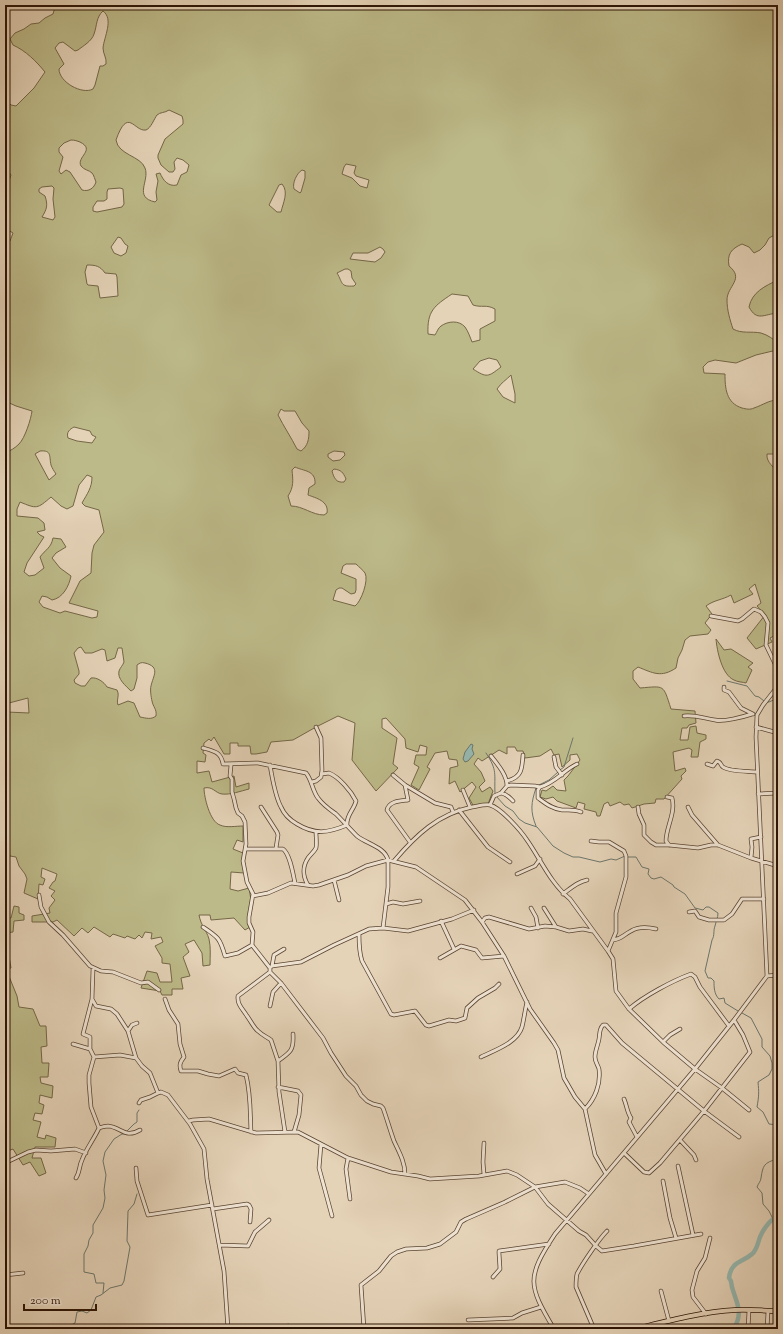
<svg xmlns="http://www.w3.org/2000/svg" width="783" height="1334" font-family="'Sorts Mill Goudy',serif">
<rect width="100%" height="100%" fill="#e5d3b8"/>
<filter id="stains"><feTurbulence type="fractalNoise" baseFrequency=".005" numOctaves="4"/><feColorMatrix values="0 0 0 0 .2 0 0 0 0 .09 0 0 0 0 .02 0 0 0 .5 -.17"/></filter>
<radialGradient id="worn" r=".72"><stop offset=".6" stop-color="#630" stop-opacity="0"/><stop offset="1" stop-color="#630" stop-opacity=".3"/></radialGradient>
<!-- green -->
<path fill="#bdba89" stroke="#746747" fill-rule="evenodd" d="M53,5H778V233L769,238L765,245L760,250L754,253L749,247L742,244C731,249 727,254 729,266C745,279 727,286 727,300C727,310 730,320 733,329C742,334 751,331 761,333C768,335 773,339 778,343L777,350L756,355L736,363L715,360L708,362L703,367L704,373L725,374C725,388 726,403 742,408C746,409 750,410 754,408C763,405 769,400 778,400V454H767C766,463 775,467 778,474V634L770,638L772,642L756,649L747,638L765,615L757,606L761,603L755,584L749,589L753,594L734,603L731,595C722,600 714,600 706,606L712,614L705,623L711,630L708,634L690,636L685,640L682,650L678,658L676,668C661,678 653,673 638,667L633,671V679L640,688C665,686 663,684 671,709L695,711L696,723L689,725L687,728H682L680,740H688L690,727L696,726L697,733L706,735V739L700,742L698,757H691L692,750L689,748L673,752L675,771L685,768L686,771L681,776L682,779L664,799H656L655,803L644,804L632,808L629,804L624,805L620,802L610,806L608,802L604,804L600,816H597L596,812L584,809L585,804L578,802L576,808L557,801L553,797L546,799L540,797L542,790L546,791L553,786L557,790L566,791L564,780L568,776L580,760L577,754L570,755V760L562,767L559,754L554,755L551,749L540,756L525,758L523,751H517L515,747H507V754L499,750L482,761L478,758L474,764L481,772L485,781L479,787L482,792L490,787L493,791L488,804L474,807L469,798L476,787L472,782L460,792L455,781L449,784L450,768L458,766L457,760L449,759L447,751L435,753L427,767L430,769L419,790L411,785L419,767L414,764L416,755H426L427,747L420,745L418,752L406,748L405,739L386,718L382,719V728L397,738L393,764L398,768L376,791L352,760L355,723L338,716L316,727L293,740L271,742L267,752L256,754H251L250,746H238V743H230V754H224L214,737L211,741L209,739L204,743L203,753L206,755L205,762L197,761V773L209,771L212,782L234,776L236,787L249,783V789C241,791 230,795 222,794C215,793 213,786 204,788C204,797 210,822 220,825C226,828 236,826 243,826V842L237,840L233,849L243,853L244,873L231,872L230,889L238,891L249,888L251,900L250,927L245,930L234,918L211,920L210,915H199C201,926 206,929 209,939C211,947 210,957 210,965L203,966L202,953L194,940L185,944L189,952L183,957L190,976L181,978L183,989H172V995H162L160,991L141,988L147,971L157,973L160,982H172L170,964L162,963V958L155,946L163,942L161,937L151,939L152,933L145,932L142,938L139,935L135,939L127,936L125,938L113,934L110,937L94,927L88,933L82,928L74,936L57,920L53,922H32V916L50,913L49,908L55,900L51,896L55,891L49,888L53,882L55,881L57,874L42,868L41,877L45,879L43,885L39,884L38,899L24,893L27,879L25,874L19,866L16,857L10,856L8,851L5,849V453C10,451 15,448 19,444C25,438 31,419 32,411L16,406L5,401V340H9V336L5,328V240L10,241L13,233L5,228V182L9,181L11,175L5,167V96L7,101L11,105L16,106L34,88L45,72C36,61 26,51 13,45L10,39L15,33L24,29L31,24L39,23L45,18L53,14L55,7ZM103,11C114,19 104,37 103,48C103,54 107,58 106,64L103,66H100L95,85L93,89C82,95 59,82 59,69L64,64L55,48L59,43L63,42L75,51L78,50C83,46 92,41 94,34C97,26 96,17 103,11ZM169,110L182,116L183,120V124L165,139L158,155V158L161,165L169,172H173L175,169L174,162L177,158L183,160L189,165L187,172L181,175L177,185C168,187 163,180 160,173L156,174L158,181L156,192L157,200L155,202C133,197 150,181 145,168C141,156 118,155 116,140C128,106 134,132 146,130C151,128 154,119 157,115C160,112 165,113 169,110ZM71,140C75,140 77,141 80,142C96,150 76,157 81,166C84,170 89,170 92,173C94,175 95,180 96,182C94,188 89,192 82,190L70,172L66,170L61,174L59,171L63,157L59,152V148L64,143ZM346,164L356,166L354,173L356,176L369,180L367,188L360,186L352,178L342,174L344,167ZM302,170L305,171V178L301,192L300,193L294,189C292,183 297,173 302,170ZM282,184C289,192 283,203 281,212H277L269,205L279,185ZM52,186L54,188L53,199L55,217L53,220L42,217C47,209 48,205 45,196L39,192V189L42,187ZM120,188L123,189L124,204L122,207L97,212L93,211V207L97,201H104L107,199V192L108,189ZM118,237L121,238L125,244L128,246L126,253L121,256L114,253L111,247ZM380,247L383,249L385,252L381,258L375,262L350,259L353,253H368ZM87,265C96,265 100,266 105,273L116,274L117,277L118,296L100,298L98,286L88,285L87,284L85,272ZM345,269H348L351,271L352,278L356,284L354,286C340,287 343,283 337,273ZM452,294L468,296L473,305C482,308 486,304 495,309V321L480,329V340L472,342C470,337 468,331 465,327C459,320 448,321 441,326C438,328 437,332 435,335L428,334C427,311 434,306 452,294ZM489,358L497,360L501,367C488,377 487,378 473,369L480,361ZM511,375L515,394V403L503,397L497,389C501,383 506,380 511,375ZM281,409L284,411H295L302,423L309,431C309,439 308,446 301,451L297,449C291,437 284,427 278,415ZM74,427L90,431L92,435L96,437L92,443L77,441L68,438C66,432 70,429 74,427ZM40,451C52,450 49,456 51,465C52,468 54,471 56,474L49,480L35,454ZM334,451L344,452L345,455L340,460L333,461L328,457V454ZM295,467C303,471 316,470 315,484L309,488L308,495C316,498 329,501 327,513L324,515C312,515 303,506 291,506L288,496C294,487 293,480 292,470ZM334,469C341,470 343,472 346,479L344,482C336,483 334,478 332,471ZM87,475L92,477C92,488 87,494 82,503L85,506L99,510L104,532L94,545L92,553L91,573L80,581L69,603L98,611L97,617L92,618L65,611L60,613L43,607L39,602L42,596L47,597L52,600C63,598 69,586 71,576L60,568L52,558L56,553L66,547L61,539L53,538C51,548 46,549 40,557L44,568L35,575L29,576L24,572L27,563L44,537L40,535L37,532L45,530L44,523L38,518L17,516V509L20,502C37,509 37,509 51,497L61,506L67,509L73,506L79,485ZM346,564H356C359,567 363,570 365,573C369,580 361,602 355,606L333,600L336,590L339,588H342L351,594L355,593L356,590V579L341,573L343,566ZM81,647L85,653H92L102,649L105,650L107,661L115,658L118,648H122L124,662C123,665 120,668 119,671C117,679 126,686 131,691L134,689L137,678V665C140,663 141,662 145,663C161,667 153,676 151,686C150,689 151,697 152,701C153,707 157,709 156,716C151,720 146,718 140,717L134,703L128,701L118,705C116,699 120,696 117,690L107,687C104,682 97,677 91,678L85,686H81L75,683L74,680L79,674V671L74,653L78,648ZM28,698L29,713L7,712L9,703Z
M778,280V313C764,314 757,322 749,307C752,292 765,286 778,280Z
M716,639L724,650L731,649L753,663L748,667L752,670L746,683C743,682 737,682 734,680C722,675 717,651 716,639Z
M14,906L19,907V913L24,915V920L14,921L13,932L5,933L11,968L6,969L17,996L19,1007L33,1009L40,1026H46L47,1046L41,1047L42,1063H49L48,1077H40L41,1083L53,1086L52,1098L40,1095L39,1103L44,1105L42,1114L35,1113L33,1120L41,1122L37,1137L45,1139L46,1135L56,1138L55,1147H35L32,1158H41L46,1173L39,1176L30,1162L23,1165L13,1149L5,1152V917L11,918Z"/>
<!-- water -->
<path fill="#96b8b0" stroke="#6c766c" d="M471,744L473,745L472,749L474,754L468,761L465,762L463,759L465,752Z"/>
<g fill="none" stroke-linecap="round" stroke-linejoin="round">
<!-- stream -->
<path stroke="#6c766c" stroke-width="1" d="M727,681L747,686L755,696L759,697L764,701
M766,702H769L778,698
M486,753C498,771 494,774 495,793
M560,770L564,767L573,738
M539,785L549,780L558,772
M496,796L505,806L513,811L519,819L525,823L537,827L553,846L564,853L573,857H579L600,862L611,859L616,860L625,856
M536,826C530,811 531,803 536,788
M628,857H636L642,867L649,869L648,874L651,878L654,879L661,877L673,885L674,887L685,894L695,908L703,910L706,907H709L718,913C718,918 716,921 715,926C713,931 715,935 712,940L705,971L708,978H711L714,981C714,987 714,994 719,999L724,998L725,1003L738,1011
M742,1013L751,1018L762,1039V1047L770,1056L772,1063V1069L769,1075L758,1082C759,1092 759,1096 757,1107L763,1112L769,1124L778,1125
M127,1131L134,1124L137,1122V1113L139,1110
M778,1135L776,1136L774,1143L778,1149V1154
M773,1219L769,1211L763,1204L762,1193L757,1187C758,1184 761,1181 761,1178C763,1165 764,1163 777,1159L778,1157
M103,1293L104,1283H96L94,1274L84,1272V1254L88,1246L89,1240L93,1233V1225L103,1208L105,1198L104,1190L106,1175L103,1161L105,1152L114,1139L122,1134H125
M64,1329L75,1323L77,1312L82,1311L87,1313L91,1310L96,1297L101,1295L110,1288L122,1285L124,1281L130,1247L127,1241L128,1211L134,1204L137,1194"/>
<!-- river -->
<path stroke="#96b8b0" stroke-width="4.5" d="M717,1329L734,1328C744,1312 736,1302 732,1287C731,1283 732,1281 729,1278C731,1261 742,1263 752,1254C757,1250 758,1242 760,1237C763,1230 767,1224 773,1219H777L778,1197"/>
<defs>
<path id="minor" d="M711,616L738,621L742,619L754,609L761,612L765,617L768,623L766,645L778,670
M724,687V690L729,692L741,708L753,714
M684,716C697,715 702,718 715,720C724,722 743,717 752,714
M756,727L778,733
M203,748C214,751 221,752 223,764L258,763L306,773C312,780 312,790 318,798C323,805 329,809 336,814C343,821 350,829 357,836C367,844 385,847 388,860V887L383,928
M554,757L556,767L562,775
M577,764C564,770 555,783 540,787L538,790V798C545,803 552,809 562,810C569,810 574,809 581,812
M707,764L713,766L717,761L719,762C721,763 721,766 723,767C730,772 749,771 757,772
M231,765L230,776L232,779V792L234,799L236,808L238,813L242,816L245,822L246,844L243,861L247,882L253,894L249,917V923L253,932L252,945L270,968V972L281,983L323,1038L331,1053L346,1076L356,1086L361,1095L367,1101L373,1104L381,1106L383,1108C387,1119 390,1130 394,1141C399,1152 405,1162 405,1174
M270,765C272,777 275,796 281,807C284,814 290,820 297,824C315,835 328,833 347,825C346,815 354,810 356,801C351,791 339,777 329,773L322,774
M393,775L405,785L435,803L451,807L453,812
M507,781C522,777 522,769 523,755
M312,782L316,781L321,777L322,770L321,738L316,727
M405,785L408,800C400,801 389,801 387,810L410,842
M507,786L511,785L535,786L540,787
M463,790L470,807
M501,793C507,794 509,797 513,801
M758,794L778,793
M667,797L672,798C676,813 666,827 666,841L669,845
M490,805L494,796L501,793L507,786C507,775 498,765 491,756
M261,807L277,832L278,835L276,848
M638,807L639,814L644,825V835L651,842L656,845H669L698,848L711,845H718L751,858L778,866
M688,807L692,815L718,845
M459,810L488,847L510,862
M591,841L599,842H609L624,851L626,856V877L616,913V932L608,951
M245,849H283C290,854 293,874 295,883
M751,858L752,847L751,839L761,837
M394,861C416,835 438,814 472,807C478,806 485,804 490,805C501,808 521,831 527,840C541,860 551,884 570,899L608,951L613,959L616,991L629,1009L663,1042L695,1069L722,1088L749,1110
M517,874L535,866L540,859
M334,880L339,900
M308,885C303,877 302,867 308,858C310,855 314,852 316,848C317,844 316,837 316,832
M563,894C571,888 577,882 587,880
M39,895L41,907L49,922L63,935L90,966L101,971L113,972L141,983L148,982L159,990
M253,896L268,893L291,883L313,886L319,885L348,875L366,866L388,860L416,867L465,900L482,922L504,956L530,1009L554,1043L558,1050L564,1078L575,1097L585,1109L595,1155L606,1174
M386,904L393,902L403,904L420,901
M531,908L536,917L538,928
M544,908L556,927
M689,912L695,911L699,917L709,920H724L732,914L742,899H764
M441,921L454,949
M482,922L485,918L489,917L529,929L545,926L556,927L569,931L583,929L592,931
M203,927C218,937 220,938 225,956L238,953L252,945
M359,934C359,943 359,952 362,961L391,1014L394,1015L415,1011L426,1025L429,1026L449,1020L456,1021L465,1018L467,1008L478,998L495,988L499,984
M613,940C622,939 623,935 631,931C639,926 648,927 656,929
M440,958L461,946L476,950L482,958L504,956
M272,966L274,955L284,949
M270,968L272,966L301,962L334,945L369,929L383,928L408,931L452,919L474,910
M270,972L238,996C237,1005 243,1009 247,1016C251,1021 253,1027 258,1031C262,1035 267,1037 271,1040L278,1061L279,1092L285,1132
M767,976L778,975
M92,999L96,1006L111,1009L117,1014L128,1031L136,1058
M165,999L169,1010L178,1024L180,1044L184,1057C180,1062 179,1065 181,1071H198L208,1074L219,1076L235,1069L238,1073L246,1075C251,1095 250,1112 251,1132
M270,1006L273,992L281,983
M629,1009C644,996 672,981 691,974L695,977L700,987L729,1026
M128,1031L132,1025L137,1023
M663,1042L670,1035L680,1029
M73,1044L90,1049L94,1057L89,1075V1083L91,1107L99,1128C94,1139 86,1149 82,1160C79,1166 80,1172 76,1178
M90,1049V1037L83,1034L92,999L93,969
M94,1057L120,1055L136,1058L142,1066L150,1073L158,1093L161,1092L168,1095L190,1124L204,1149L207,1179L224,1271L228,1329
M481,1057C495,1050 517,1043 522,1027C524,1019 525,1010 527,1002
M278,1061C291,1052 294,1050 293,1034
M278,1087L298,1091L301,1095L299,1115L294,1132
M624,1099C627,1106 627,1112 631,1118L629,1122L637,1137
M139,1103L141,1100L150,1097L158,1093
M585,1109C595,1099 601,1084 599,1069C598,1065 595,1062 595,1057C595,1051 598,1045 599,1039C600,1033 599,1029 603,1025H606L622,1043L704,1111L739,1137
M189,1121L193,1120L209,1119L256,1133L298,1132L348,1158L391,1172L418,1176L430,1179L479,1176L507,1171L517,1175L535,1187L548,1204L579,1231L586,1235L596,1246L602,1251L634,1246L701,1234
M99,1128C102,1127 105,1126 108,1126C121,1127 125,1139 140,1130
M680,1140L694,1155L696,1160
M484,1143L483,1162L484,1175
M321,1144L319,1168L332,1216
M624,1153L644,1172L649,1173L660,1163L704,1111L750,1052L743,1035L734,1020
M348,1158L346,1169L350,1199
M5,1163L28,1152L36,1150L51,1151L75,1149L86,1153
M678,1166L693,1235
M136,1168L137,1181L148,1215L212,1205
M663,1181L670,1218L676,1238
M213,1209L247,1204L249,1205L251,1209L250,1222
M220,1245L248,1246L255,1232L269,1220
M5,1275L23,1273
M493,1277L500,1269L499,1253V1251L549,1244
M661,1291L669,1321
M706,1314L693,1297L692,1290L697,1271L705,1258L710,1238
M468,1320L513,1318L522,1313L541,1307
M197,1329L201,1328L209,1329
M287,1329L288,1326
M364,1329L361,1285L379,1271L391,1256L397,1252L406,1249L427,1248L440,1244L456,1232L461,1222L466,1219L505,1202L535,1187L565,1182L580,1188L589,1194
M554,1329C528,1285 526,1278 555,1234L695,1069L734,1020L767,976L756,737L757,715L763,705L778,686
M594,1329L576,1287C576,1282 576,1278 577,1274C582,1264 599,1239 607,1231
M748,1329L749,1310
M767,1329L768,1311"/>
<path id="major" d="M635,1329C668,1321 701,1312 735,1310C749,1309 764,1311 778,1311"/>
</defs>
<!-- minor casing -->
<use href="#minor" stroke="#5a4432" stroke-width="4.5"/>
<!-- major casing -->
<use href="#major" stroke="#2c1405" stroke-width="5.5"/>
<!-- minor -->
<use href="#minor" stroke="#eee2d1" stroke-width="3"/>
<!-- major -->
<use href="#major" stroke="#e5d3b8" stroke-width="4"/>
</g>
<!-- margin -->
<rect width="783" height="1334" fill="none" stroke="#e5d3b8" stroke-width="20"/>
<rect x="6" y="6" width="771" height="1322" fill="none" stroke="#2c1405" stroke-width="2"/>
<rect x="10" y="10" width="763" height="1314" fill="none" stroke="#2c1405"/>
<!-- scale -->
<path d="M24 1304v6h72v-6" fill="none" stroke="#2c1405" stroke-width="2"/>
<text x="30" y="1304" font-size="12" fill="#2c1405" stroke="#eee2d1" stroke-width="3" paint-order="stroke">200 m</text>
<rect width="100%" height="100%" filter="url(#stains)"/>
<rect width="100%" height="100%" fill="url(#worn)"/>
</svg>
